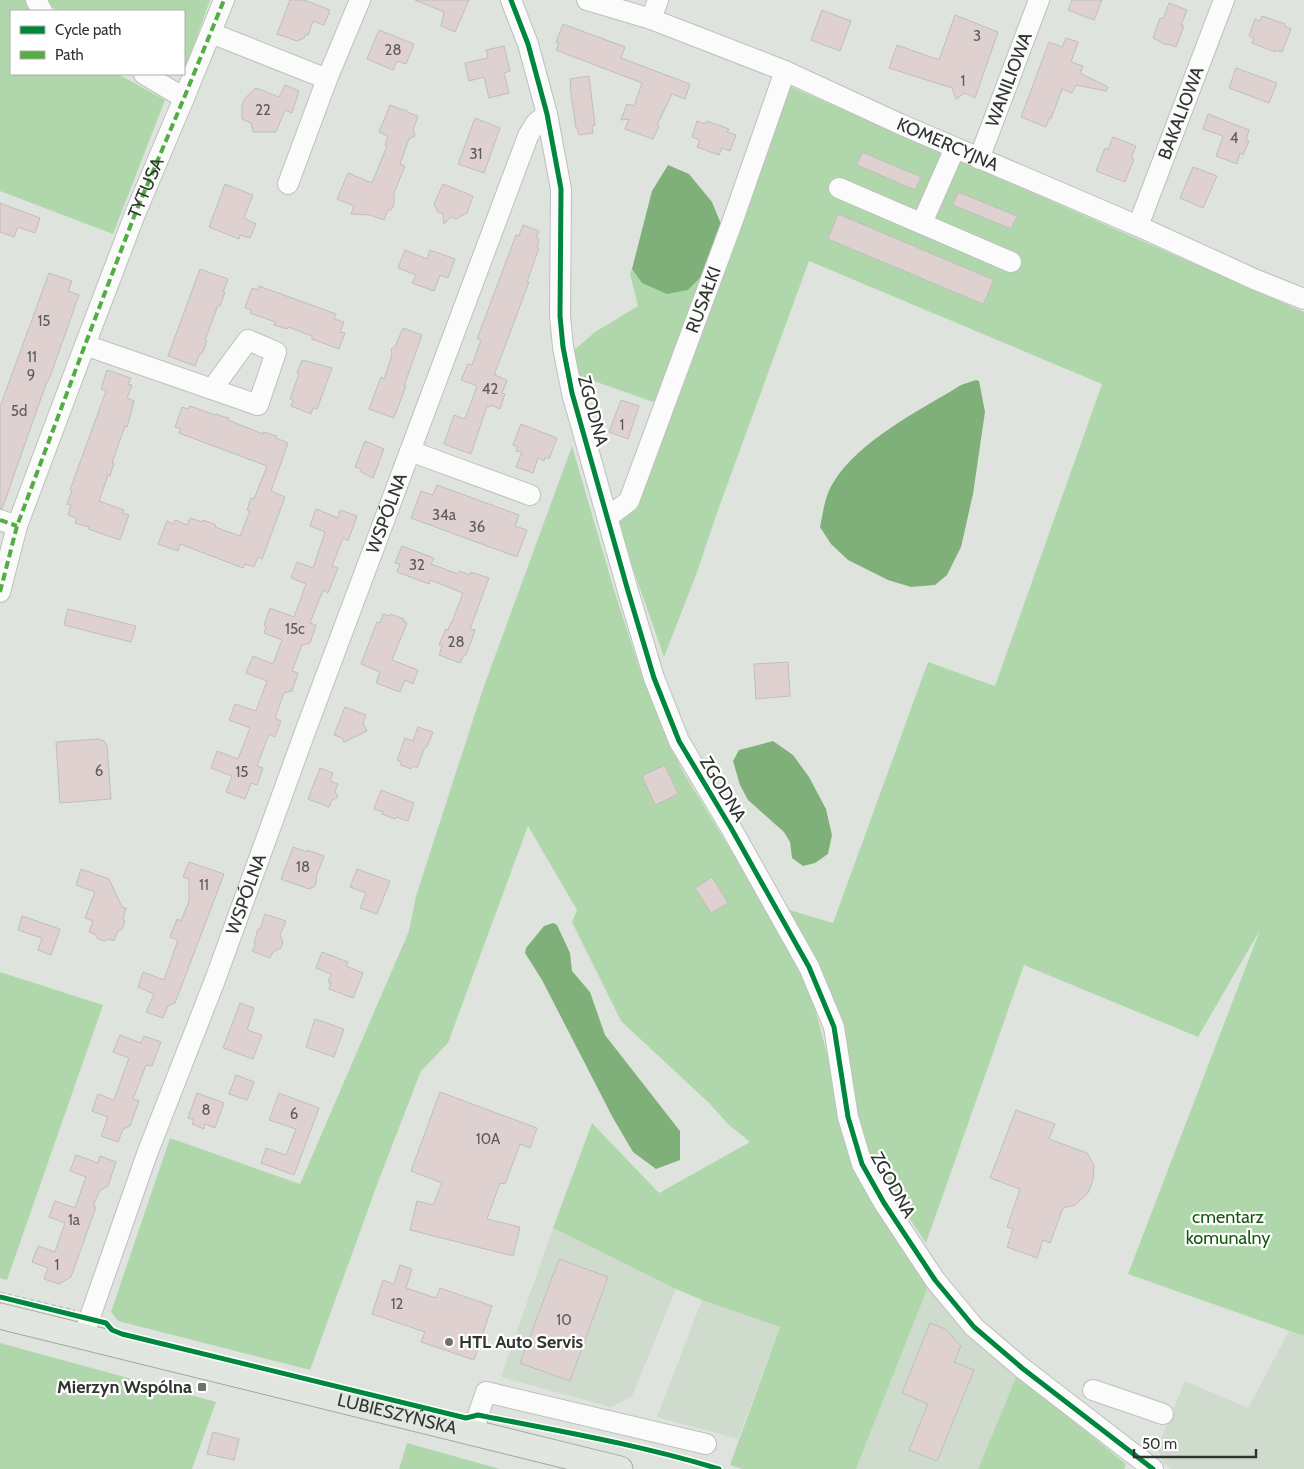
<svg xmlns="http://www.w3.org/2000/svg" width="1304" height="1469" font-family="Cabin,sans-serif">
<rect width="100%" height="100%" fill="#dee4dd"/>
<!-- built -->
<path fill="#cfdbcd" d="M553,1228L676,1289L632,1396L611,1407L501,1377Z
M928,1287L1017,1375L978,1469H856Z
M702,1300L780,1327L738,1439L657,1417Z
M1289,1331L1304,1336V1469H1171L1164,1463L1157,1449L1185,1381L1248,1408Z"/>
<!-- green -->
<path fill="#b0d7ac" d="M0,0H25L30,11H11V74H118L165,100L113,234L0,191Z
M45,0H210L184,73V11H59L47,5Z
M789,86L1304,312V1336L1128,1274L1260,930L1198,1037L1024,965L926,1243L871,1161L855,1112L842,1022L824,977L786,909L833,923L928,662L995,686L1102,384L809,261L718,510L696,575L664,657L617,523L634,508Z
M632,269L642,283L688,290L702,276L656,403L591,380L585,395L573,351L595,332L638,306L630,274Z
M572,446L614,590L643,679L682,770L753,887L809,987L828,1057L843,1127L868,1196L928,1287L856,1469H742L730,1465L780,1327L702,1300L676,1289L553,1228L592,1123L659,1193L750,1142L728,1124L709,1103L621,1021L572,922L577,910L528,826L448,1043L421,1071L378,1182L310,1370L118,1321L111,1312L170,1138L300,1184L409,931L416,896L483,689Z
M0,972L103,1005L7,1280L0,1278Z
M0,1343L216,1402L192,1469H0Z
M1017,1375L1126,1464L1124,1469H978Z
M407,1443L500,1469H399Z"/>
<!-- water -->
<path fill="#80b07a" d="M668,165L689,174L712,202L721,224L702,276L688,290L667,294L642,283L632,269L652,191Z
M976,380L979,381L985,412L973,494L961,547L947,575L935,585L911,587L888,580L848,560L831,544L820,527C823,513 825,495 833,483C859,440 919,411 961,385Z
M773,741L793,755L809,777L826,809L832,835L828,854L815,863L803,866L792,858L790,842L784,832L748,800L740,785L733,761L739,750Z
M553,923L557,925L570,953L572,971L590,992L605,1035L680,1131V1160L656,1169L633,1152L613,1118L542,980L525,953L526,948L544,926Z"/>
<!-- building -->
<path fill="#dfd1d0" stroke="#bfbebb" d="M290,0H304L330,10L324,25L313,21L308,35L306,34L304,38L297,41L277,34Z
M415,0H469L455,32L441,26L444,12Z
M1072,0H1102L1094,20L1068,10Z
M1169,3L1187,10L1181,25L1184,26L1176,47L1168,44L1166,45L1153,38L1160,18L1163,19Z
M822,10L851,21L840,51L811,40Z
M955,15L998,32L975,98L965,93L956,99L952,88L889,68L897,45L939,60Z
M1262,16L1285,24L1284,26L1291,29L1282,52L1275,50V52L1252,43L1254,38L1249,36L1255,19L1260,21Z
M563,24L625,47L621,58L690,84L685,99L672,94L657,125L659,126L653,139L625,129L629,119L621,120L627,104L634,106L642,83L556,50L559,43L556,42Z
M379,30L414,44L406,64L397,61L393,70L367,59Z
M1066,38L1078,42L1071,62L1083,66L1080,73L1108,87L1106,91L1076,85L1072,93L1062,89L1051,119L1049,118L1046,127L1021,117L1049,42L1062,47Z
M504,46L510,71L504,73L509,93L489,98L484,77L469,81L465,63L488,58L486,50Z
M1236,68L1277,83L1269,103L1229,88Z
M589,76L595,125L592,126L593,133L579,135L577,128H576L570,87H571L570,79Z
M285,85L299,91L292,113L285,110L276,132H253L251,123L242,119V105L245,98L256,88L279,97Z
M390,105L403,110H406L407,112L418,116L413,130L415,136L409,139L400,164L405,166L394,193V205L391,210H388L384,220L370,215L351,214L354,206L337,199L348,173L372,183L387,146L385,145L388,136L379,132Z
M1208,114L1249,130L1246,140L1249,141L1243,155L1240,153L1237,164L1216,156L1223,136L1203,129Z
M475,118L500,128L484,173L458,164Z
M697,121L705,124L707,121L729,129L727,132L736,135L730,151L722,148L719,155L697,147L700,140L692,137Z
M1113,137L1136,146L1131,158L1134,159L1125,182L1096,171L1105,148L1108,150Z
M862,152L921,177L915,190L857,165Z
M1193,167L1217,176L1203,208L1180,198Z
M225,184L253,195L244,218L256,224L250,238L240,235L239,239L209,227Z
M443,184L473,196L467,213L456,219L451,217L444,224L443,214L438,212L434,204Z
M958,192L1017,216L1011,229L953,205Z
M0,203L40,218L35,233L18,227L14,237L0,232Z
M838,214L994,280L983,304L828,239Z
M523,225L539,231L536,238L539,239L537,247L539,248L527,282H529L495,373V375L507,380L502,393L505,394L500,409L491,405L490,407L487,406L471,454L444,444L454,415L465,419L477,386L461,380L468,364L472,365L481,340L477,339L516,235L519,236Z
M405,250L427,259L430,250L455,259L448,278L440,275L434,291L412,283L416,275L398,268Z
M200,269L228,279L223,292H225L220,306L218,305L205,340L207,341L202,354L200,353L195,366L168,356Z
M49,273L72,281L68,291L79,295L51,374L48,381H47L2,509L0,508V407Z
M259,286L336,314L334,319L344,322L340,332L345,333L339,349L312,339V336L288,327L287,329L274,325L275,322L250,313L251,310L245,308L252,288L258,290Z
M403,328L422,335L404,386H406L394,418L369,409L381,377L384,379L392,355L391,349L395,347Z
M302,360L332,368L317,409L313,408L311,414L291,406L293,400L290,399L299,374L297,373Z
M107,370L131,378L128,384L132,385L127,398L134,401L127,427L125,426L112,463H114L110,476L108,475L99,501L124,510L122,513L129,515L120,540L88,529L89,527L75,523L77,518L68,515L71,505L67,504L72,490H70L106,391L101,389Z
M621,400L639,406L628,439L609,432Z
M190,406L215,415V414L229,418L228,420L263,434L264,432L277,436L276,438L288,443L271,491L285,497L262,559L258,557L254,567L245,564L243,568L180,544L178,551L158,544L167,521L173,524L175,520L187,525L190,518L202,522L203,520L216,525L215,527L240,536L250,511L247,510L251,498L254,499L267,466L179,433L181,429L175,427L182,407L188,409Z
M521,424L557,438L549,459L545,457L544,461L538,458L533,473L516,467L522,452L516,451L518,447L513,445Z
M365,441L384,449L373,478L361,472V469L355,467Z
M437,485L519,515L515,526L527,530L517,557L411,518L421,491L433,495Z
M316,509L338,518L340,510L357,516L348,541L343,538L332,566L338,568L328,593L323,590L310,623L316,625L310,643L302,645L292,671L298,673L292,691L284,693L275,718L281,721L275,737L269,734L257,766L263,768L257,785L251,783L245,799L226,792L232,776L211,768L217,751L238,759L250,728L229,720L235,704L256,711L267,681L246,673L253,656L273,664L282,640L264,633L266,626L264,625L270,608L294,617L306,584L291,578L297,562L313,568L325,532L310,526Z
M402,546L434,558L431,564L458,574L459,571L470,575L471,572L489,578L470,629L475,630L472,639L466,655H464L460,663L439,655L442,646L439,645L446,629L448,630L451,622H452L463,593L430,580L429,584L397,572L400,564L395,563Z
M68,609L136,626L131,642L64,625Z
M383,614L389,616L390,614L404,619L403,621L407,623L392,660L418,670L413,684L405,680L400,692L376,683L380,672L361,664L377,622L380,623Z
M788,662L790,696L756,699L754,664Z
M345,707L366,715L363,723L367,731L344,742L342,738L334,735Z
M418,727L433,732L427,747H425L417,768L414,766L411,769L401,765L400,761L397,760L405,738L413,741Z
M98,739L104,741L107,746L111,799L60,803L56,742Z
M665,765L678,794L655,805L642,776Z
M320,768L333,773L330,781L338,784L335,791L338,797L332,800L329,807L308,799Z
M381,790L414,803L408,821L396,817L395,819L382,814L383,812L374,809Z
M293,847L307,852V850L324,856L316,877L317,879L315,886L309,889L281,879Z
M189,862L224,874L175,1003L168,1006L163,1018L146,1012L154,994L138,987L143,972L164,980L178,940L170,937L177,919L181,921L189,901V879L183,877Z
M81,869L109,879L122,907L126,908L123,918L125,922L122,929L118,931L114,941L109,939L104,941L98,939L96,935L89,932L93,921L85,918L95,892L76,885Z
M357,869L390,881L377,914L360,908L366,893L350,887Z
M712,877L728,903L711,913L695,888Z
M265,914L286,921L280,935L283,942L281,948L273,952L270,958L252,951L256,943H254L258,929H260Z
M22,916L60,929L51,955L38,950L42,938L18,930Z
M322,952L348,962L346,966L363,973L353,998L329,989L331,983L328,982L331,974L316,968Z
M240,1003L254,1008L247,1030L262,1035L253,1059L223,1048Z
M315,1019L344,1029L334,1057L306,1047Z
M120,1035L141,1043L144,1036L161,1042L152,1066L146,1065L133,1099L139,1101L130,1126L123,1129L118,1142L101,1136L108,1117L92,1111L98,1094L114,1100L129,1058L113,1052Z
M236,1075L254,1082L247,1100L229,1094Z
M440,1092L537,1128L530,1148L520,1144L505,1184L500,1183L487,1219L520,1227L513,1256L410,1230L417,1201L433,1205L442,1183L411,1171Z
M197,1093L224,1103L215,1128L205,1124L204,1129L192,1124L194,1120L188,1118Z
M279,1093L319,1108L294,1175L261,1163L266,1148L286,1155L296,1129L269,1120Z
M1016,1110L1055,1124L1049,1139L1087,1153L1094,1165L1093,1180L1088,1193L1075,1205L1063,1208L1050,1243L1043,1240L1037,1258L1007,1247L1013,1229L1007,1227L1020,1189L990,1178Z
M76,1155L98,1163L100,1156L116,1162L108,1186L100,1190L93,1206L96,1207L71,1277L59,1284L44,1279L48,1268L32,1262L38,1246L55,1252L65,1223L49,1217L55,1201L75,1208L86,1177L70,1171Z
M559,1259L608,1277L570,1381L520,1363Z
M400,1265L412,1269L406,1288L436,1298L440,1288L492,1306L474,1360L421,1342L425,1332L372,1314L383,1280L394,1284Z
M930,1323L945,1329L961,1346L954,1362L974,1370L937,1461L909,1450L928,1404L902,1393Z
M213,1432L239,1439L234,1460L207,1454Z"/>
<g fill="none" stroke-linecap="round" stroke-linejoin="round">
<defs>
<g id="minor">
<path d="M36,0L42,11"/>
<path d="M511,0L528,44L547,114L561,189L560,316L563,347L572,393L628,591L654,678L679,741L731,828L809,967L834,1027L848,1117L862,1164L884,1203L935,1280L974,1327L1022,1368L1153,1469"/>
<path id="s1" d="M587,0L651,19L785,71L900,124L1138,226L1254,279L1304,299"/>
<path d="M651,19L658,0"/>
<path d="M211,33L327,79L360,0"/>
<path d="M144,74L184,98"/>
<path id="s2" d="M979,159L1039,0"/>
<path d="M288,184L327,79"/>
<path d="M839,188L1011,262"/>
<path d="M922,223L955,148"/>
<path id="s3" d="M1138,226L1224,0"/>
<path d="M85,345L258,405L276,352L248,340L212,389"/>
<path d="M410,451L530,495"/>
<path id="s4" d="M608,517L629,501L733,220L785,71"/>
<path d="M0,520L17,526"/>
<path d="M0,592L17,526L85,345L135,214L184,98L224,0"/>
<path id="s5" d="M83,1337L147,1154L215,980L305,732L528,136L536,123L547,114"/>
<path d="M1093,1390L1163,1414"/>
<path d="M474,1433L478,1415L486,1392L706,1444"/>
</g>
<g id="major">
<path id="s6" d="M0,1316L620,1469"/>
</g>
</defs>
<!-- minor casing -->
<use href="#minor" stroke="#bcc1bb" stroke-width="22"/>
<!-- major casing -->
<use href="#major" stroke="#9da99b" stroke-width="27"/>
<!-- path -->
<path stroke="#c0c4c0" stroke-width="3" stroke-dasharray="5 2.5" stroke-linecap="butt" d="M0,1293L75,1311"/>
<!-- minor -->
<use href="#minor" stroke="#fafbfa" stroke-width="20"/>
<!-- major -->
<use href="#major" stroke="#e1e7e0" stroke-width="25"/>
<!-- quiet -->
<g stroke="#54ac45" stroke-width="4" stroke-dasharray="8 4" stroke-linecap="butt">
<path d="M0,520L17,526"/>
<path id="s7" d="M0,592L17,526L85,345L135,214L184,98L224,0"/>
</g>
<defs>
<path id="cycleway" d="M511,0L528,44L547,114L561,189L560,316L563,347L572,393L628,591L654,678L679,741L731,828L809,967L834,1027L848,1117L862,1164L884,1203L935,1280L974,1327L1022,1368L1153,1469
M0,1297L106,1323L112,1330L122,1334L466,1418L478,1415C559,1431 641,1445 719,1469"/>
</defs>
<!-- cycleway casing -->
<use href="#cycleway" stroke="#fff" stroke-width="8"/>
<!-- cycleway -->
<use href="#cycleway" stroke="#00873e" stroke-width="5"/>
</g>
<!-- markers -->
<g fill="#6d726d" stroke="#fff" stroke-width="2">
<circle cx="449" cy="1342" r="5"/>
<rect x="197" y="1382" width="10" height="10" rx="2.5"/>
</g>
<g text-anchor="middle" stroke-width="4.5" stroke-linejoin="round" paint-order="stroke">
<!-- number labels -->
<g font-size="15" fill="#5c5c58">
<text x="977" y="41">3</text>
<text x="393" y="55">28</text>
<text x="963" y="86">1</text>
<text x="263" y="115">22</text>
<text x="1234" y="143">4</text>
<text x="476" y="159">31</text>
<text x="44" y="326">15</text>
<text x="32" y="362">11</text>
<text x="31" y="380">9</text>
<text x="490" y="394">42</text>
<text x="19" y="416">5d</text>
<text x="622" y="430">1</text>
<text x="444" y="520">34a</text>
<text x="477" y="532">36</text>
<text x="417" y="570">32</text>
<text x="295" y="634">15c</text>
<text x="456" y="647">28</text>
<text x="99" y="776">6</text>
<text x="242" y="777">15</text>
<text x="303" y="872">18</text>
<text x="204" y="890">11</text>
<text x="206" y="1115">8</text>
<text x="294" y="1119">6</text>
<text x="488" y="1144">10A</text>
<text x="74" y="1225">1a</text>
<text x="57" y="1270">1</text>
<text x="397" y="1309">12</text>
<text x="564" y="1325">10</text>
</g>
<!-- street labels -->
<g font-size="18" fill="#303530" stroke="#fff">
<text dy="6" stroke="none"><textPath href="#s2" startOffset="85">WANILIOWA</textPath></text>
<text dy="6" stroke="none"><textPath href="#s3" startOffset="121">BAKALIOWA</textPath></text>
<text dy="6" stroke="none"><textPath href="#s1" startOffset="389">KOMERCYJNA</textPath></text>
<text dy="6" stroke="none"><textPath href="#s7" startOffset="430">TYTUSA</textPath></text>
<text dy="6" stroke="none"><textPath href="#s4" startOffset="241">RUSAŁKI</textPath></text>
<text transform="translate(593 411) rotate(75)" y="6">ZGODNA</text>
<text dy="6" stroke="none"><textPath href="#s5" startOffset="878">WSPÓLNA</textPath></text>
<text transform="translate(723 789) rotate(59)" y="6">ZGODNA</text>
<text dy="6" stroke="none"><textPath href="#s5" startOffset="472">WSPÓLNA</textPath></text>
<text transform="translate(893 1185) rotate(61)" y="6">ZGODNA</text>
<text dy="6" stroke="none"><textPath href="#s6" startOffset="409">LUBIESZYŃSKA</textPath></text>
</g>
<!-- park labels -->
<g font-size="18" fill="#15590d" stroke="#fff">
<text x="1228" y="1223">cmentarz<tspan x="1228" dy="21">komunalny</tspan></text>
</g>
<!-- poi labels -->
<g font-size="18" font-weight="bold" fill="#303530" stroke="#fff" text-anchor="start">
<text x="459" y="1348">HTL Auto Servis</text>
<text x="192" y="1393" text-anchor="end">Mierzyn Wspólna</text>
</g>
</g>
<!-- legend -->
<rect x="10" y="10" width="175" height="65" fill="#ffffff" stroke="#acaeac"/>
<rect x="20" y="26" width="25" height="8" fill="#00873e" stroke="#acaeac"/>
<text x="55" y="35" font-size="15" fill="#303530">Cycle path</text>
<rect x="20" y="51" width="25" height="8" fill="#54ac45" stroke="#acaeac"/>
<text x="55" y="60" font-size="15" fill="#303530">Path</text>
<!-- scale -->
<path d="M1134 1449v8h122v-8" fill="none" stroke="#303530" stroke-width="2.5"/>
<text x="1142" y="1449" font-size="15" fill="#303530" stroke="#ffffff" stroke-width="4" paint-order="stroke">50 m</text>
</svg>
